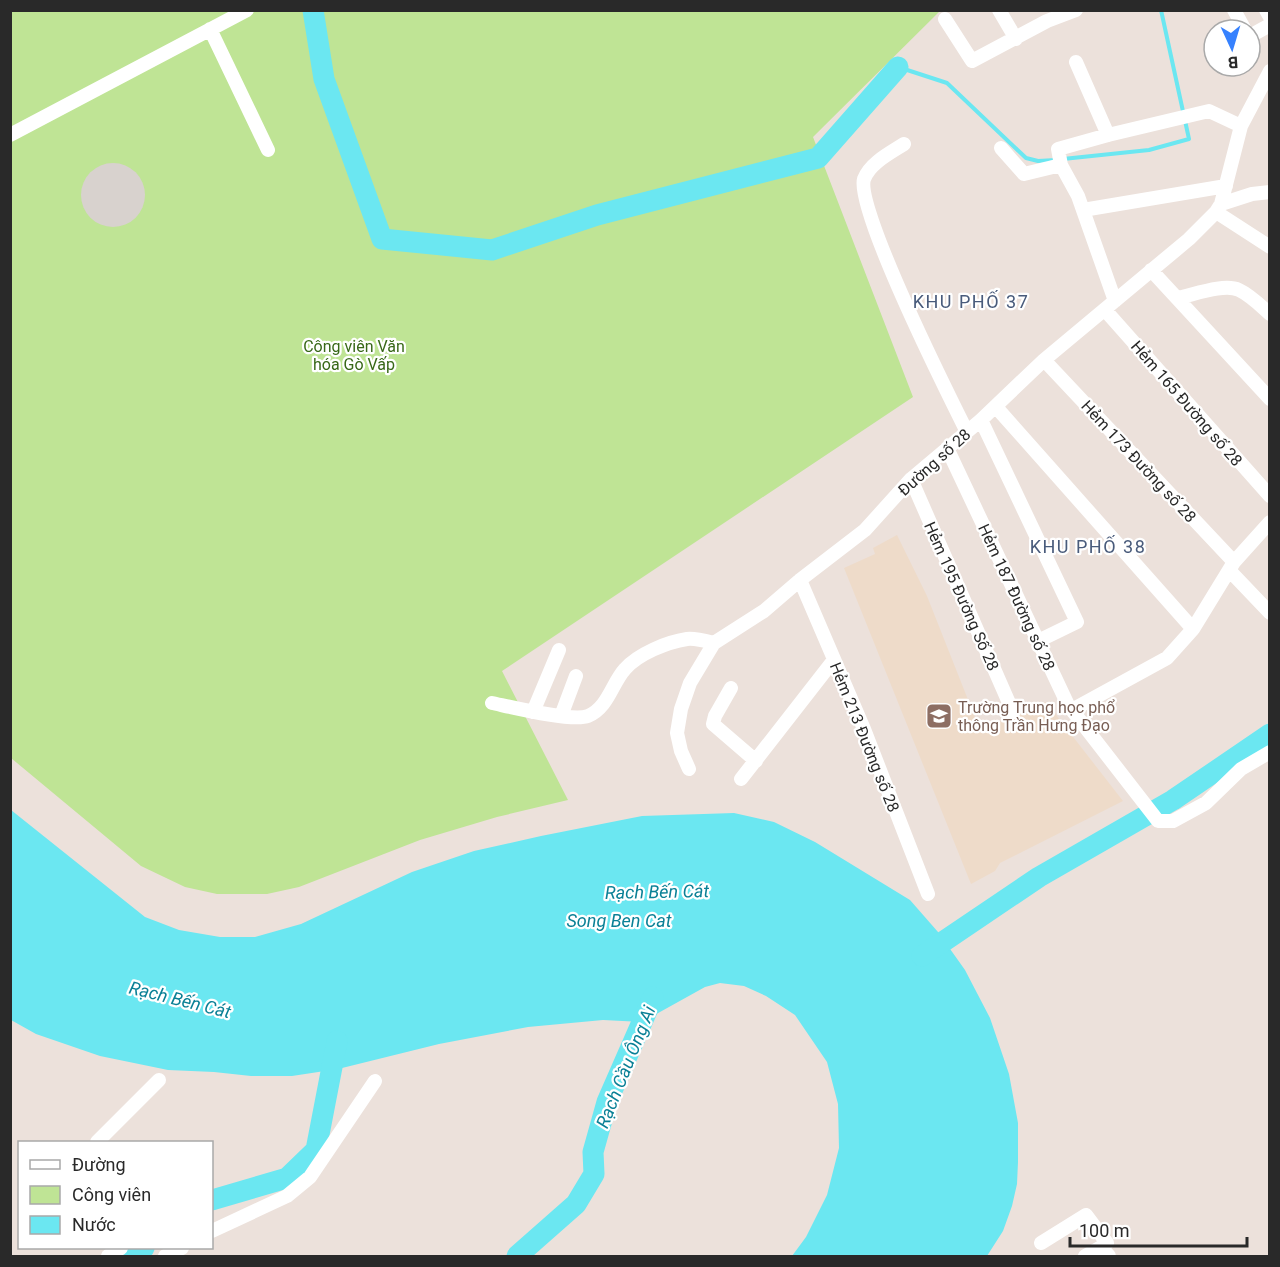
<svg xmlns="http://www.w3.org/2000/svg" width="1280" height="1267" font-family="Roboto,sans-serif">
<rect width="100%" height="100%" fill="#ece1db"/>
<!-- education -->
<path fill="#eedbc9" d="M897,535L927,596L980,730L1046,702L1123,801L1000,863L995,871L971,884L844,568L875,554L873,548Z"/>
<!-- green -->
<path fill="#bfe495" d="M10,11H940L813,137L913,397L502,671L568,800L497,817L420,840L299,887L267,894H217L185,887L141,866L11,758Z"/>
<!-- plaza -->
<path fill="#d8d2ce" d="M81 195a32 32 0 1 1 64 0a32 32 0 1 1-64 0Z"/>
<!-- water -->
<path fill="#6be7f1" d="M11,810L145,917L179,930L220,937H255L301,924L412,872L474,851L541,836L642,816L734,813L774,822L815,842L910,900L938,932L965,970L990,1018L1009,1074L1018,1123V1162L1017,1184L1012,1206L1003,1231L987,1256H792L806,1237L827,1195L839,1148L838,1104L827,1062L795,1015L766,996L744,986L720,983L705,987L642,1022L603,1020L528,1027L439,1044L338,1069L292,1076H251L214,1072L168,1070L100,1056L36,1034L11,1020Z"/>
<g fill="none" stroke-linecap="round" stroke-linejoin="round">
<!-- stream -->
<path stroke="#6be7f1" stroke-width="4" d="M898,67L947,83L1026,158L1038,161L1056,160
M1063,159L1149,150L1189,139L1161,10"/>
<!-- river -->
<path stroke="#6be7f1" stroke-width="21" d="M313,10L324,79L382,239L492,250L597,215L818,158L898,67
M922,956L1039,877L1173,800L1270,734
M212,1200L287,1178L316,1150L337,1041
M131,1256L144,1248
M517,1256L576,1204L594,1174L593,1152L607,1102L653,997"/>
<!-- street -->
<path stroke="#fff" stroke-width="14" d="M999,10L1016,39
M1234,10L1245,30
M1266,10L1270,17
M945,19L972,61L1047,21L1076,10
M210,29L268,150
M1250,36L1270,25
M1076,62L1108,135
M10,135L247,10
M904,144C890,153 870,163 864,179C855,208 949,396 967,432
M1001,148L1024,174L1061,165L1078,196L1115,301
M1061,165L1058,149L1108,135L1209,111L1241,126
M1221,204L1252,194L1270,192
M1083,210L1226,186
M1216,212L1270,247
M1151,270L1270,399
M1177,298C1193,295 1224,283 1239,290C1250,295 1260,305 1270,314
M1105,310L1270,496
M1044,360L1234,562
M996,407L1193,629L1167,658L1072,710
M981,420L1077,622L1038,641
M947,448L1068,705L1158,821H1173L1206,803L1241,769L1270,752
M911,479L1013,712
M1229,570L1270,613
M800,580L864,729L928,894
M1193,629L1234,562L1270,522
M731,688L715,716L713,724L756,761
M492,703C511,707 572,722 588,716C608,708 612,683 625,669C638,654 667,642 687,639C695,638 706,641 714,643
M533,712L559,650
M561,716L576,676
M689,769L681,751L677,733L681,709L690,683L714,643L764,611L800,580L865,530L911,479L981,420L1044,360L1189,239L1216,212L1221,204L1241,126L1270,71
M741,779L833,661
M97,1142L159,1080
M212,1231L287,1196L310,1177L375,1081
M1041,1243L1086,1215L1107,1243L1101,1247L1109,1256
M108,1256L121,1248
M165,1256L182,1248
M1085,1256L1101,1247"/>
</g>
<!-- icons -->
<defs>
<symbol id="school-square" viewBox="-11 -11 22 22"><rect x="-9" y="-9" width="18" height="18" rx="4" fill="#8d6e63" stroke="#fff"/><path d="M0-5L7-2L0 1L-7-2ZM-4 1L0 2.5L4 1V4Q0 6-4 4Z" fill="#fff"/></symbol>
</defs>
<g fill-rule="evenodd">
<use href="#school-square" x="924" y="701" width="30" height="30"/>
</g>
<g text-anchor="middle" stroke-width="4.5" stroke-linejoin="round" paint-order="stroke">
<!-- park labels -->
<g font-size="16" fill="#386818" stroke="#fff">
<text x="354" y="352">Công viên Văn<tspan x="354" dy="18">hóa Gò Vấp</tspan></text>
</g>
<!-- street labels -->
<g font-size="16" fill="#292929" stroke="#fff">
<text transform="translate(1187 403) rotate(49)" y="6">Hẻm 165 Đường số 28</text>
<text transform="translate(1139 461) rotate(47)" y="6">Hẻm 173 Đường số 28</text>
<text transform="translate(934 462) rotate(-42)" y="6">Đường số 28</text>
<text transform="translate(962 596) rotate(66)" y="6">Hẻm 195 Đường Số 28</text>
<text transform="translate(1017 597) rotate(65)" y="6">Hẻm 187 Đường số 28</text>
<text transform="translate(865 737) rotate(68)" y="6">Hẻm 213 Đường số 28</text>
</g>
<!-- education labels -->
<g font-size="16" fill="#785e54" stroke="#fff" text-anchor="start">
<text x="958" y="713">Trường Trung học phổ<tspan x="958" dy="18">thông Trần Hưng Đạo</tspan></text>
</g>
<!-- neighbourhood labels -->
<g font-size="18" letter-spacing="1.5" fill="#495b7b" stroke="#fff">
<text x="971" y="308">KHU PHỐ 37</text>
<text x="1088" y="553">KHU PHỐ 38</text>
</g>
<!-- water labels -->
<g font-size="18" font-style="italic" fill="#0a8096" stroke="#fff">
<text transform="translate(657 892) rotate(-1)" y="6">Rạch Bến Cát</text>
<text x="619" y="927">Song Ben Cat</text>
<text transform="translate(180 1000) rotate(14)" y="6">Rạch Bến Cát</text>
<text transform="translate(626 1067) rotate(-68)" y="6">Rạch Cầu Ông Ai</text>
</g>
</g>
<!-- border -->
<rect width="1280" height="1267" fill="none" stroke="#292929" stroke-width="24"/>
<!-- legend -->
<rect x="18" y="1141" width="195" height="108" fill="#ffffff" stroke="#a9a9a9" stroke-width="1.5"/>
<rect x="30" y="1160" width="30" height="9" fill="#ffffff" stroke="#a9a9a9" stroke-width="1.5"/>
<text x="72" y="1171" font-size="18" fill="#292929">Đường</text>
<rect x="30" y="1186" width="30" height="18" fill="#bfe495" stroke="#a9a9a9" stroke-width="1.5"/>
<text x="72" y="1201" font-size="18" fill="#292929">Công viên</text>
<rect x="30" y="1216" width="30" height="18" fill="#6be7f1" stroke="#a9a9a9" stroke-width="1.5"/>
<text x="72" y="1231" font-size="18" fill="#292929">Nước</text>
<!-- north arrow -->
<g transform="translate(1232 48) rotate(176)"><circle r="28" fill="#ffffff" stroke="#a9a9a9" stroke-width="1.5"/>
<path d="M0-4.5L10 22L0 15L-10 22Z" fill="#3681fe"/>
<text y="-9" font-size="16" font-weight="bold" text-anchor="middle" fill="#292929">B</text>
</g>
<!-- scale -->
<path d="M1070 1237v9h177v-9" fill="none" stroke="#292929" stroke-width="3"/>
<text x="1079" y="1237" font-size="18" fill="#292929" stroke="#ffffff" stroke-width="4.5" paint-order="stroke">100 m</text>
</svg>
